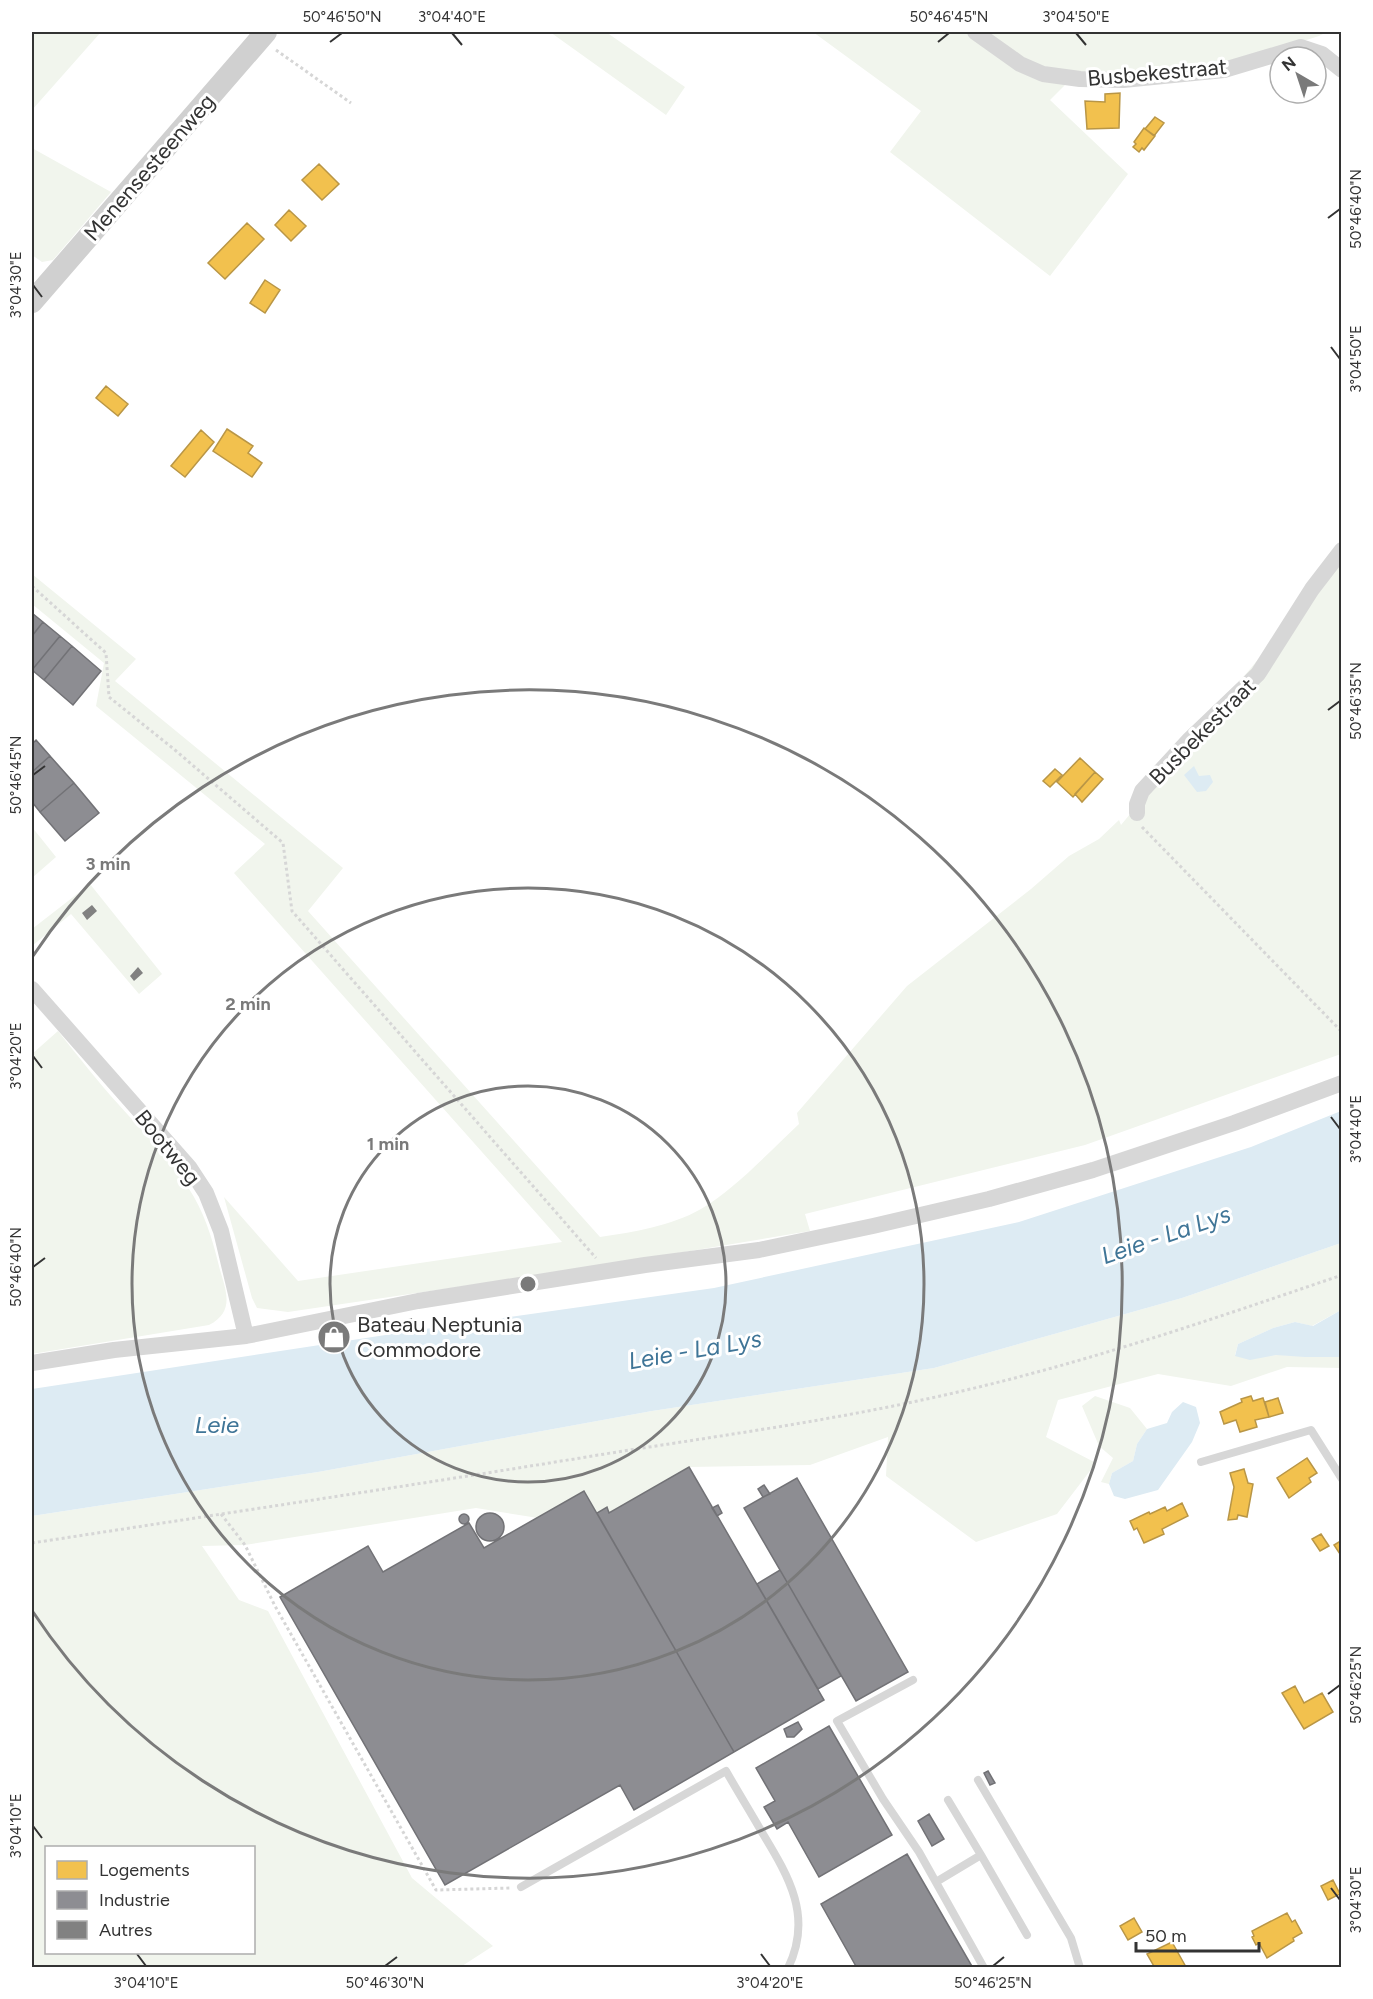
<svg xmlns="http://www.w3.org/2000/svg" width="1373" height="1999" font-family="Figtree,sans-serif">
<rect width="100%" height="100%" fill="#fff"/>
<!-- green -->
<path fill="#f1f5ed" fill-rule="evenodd" d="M32,32H101L32,110Z
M550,32H606L685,87L666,115Z
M813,32H969L1067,83L1050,100L1128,174L1050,276L890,152L921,111Z
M985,32H1327L1319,36L1260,55L1200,67L1085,74L1032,64Z
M32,148L111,192L53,260L42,262L32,255Z
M1341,559V1054L1085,1145L805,1214L810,1231L594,1267L288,1312L257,1308L252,1298L224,1197L298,1281L562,1242L234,873L265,844L96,706L104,663L32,604V574L136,659L115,681L343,868L308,911L600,1237C634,1232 671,1226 701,1209C734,1190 771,1150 799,1124L797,1113L907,986L1031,889L1069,856L1099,839L1119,820L1121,825Z
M32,827L56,857L32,878Z
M90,884L162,974L139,994L71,914L32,946V929Z
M58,1031C78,1056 98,1082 119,1105C145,1134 175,1163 194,1197C207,1220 214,1245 220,1270C227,1293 234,1312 209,1325L32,1354V1054Z
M1341,1243V1310L1312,1326L1295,1322L1273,1328L1238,1344L1235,1355C1254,1362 1260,1355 1278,1355C1299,1355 1320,1357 1341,1357V1368L1287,1367L1231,1386L1158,1374L1058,1400L1046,1437L1096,1463L1057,1514L976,1542L886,1476L888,1437L810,1465L689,1467L609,1513L606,1508L597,1513L584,1491L538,1518L476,1508L245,1545L202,1546L239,1600L268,1611L412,1878L493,1946L459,1968H32V1516L318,1472L652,1411L934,1368L1182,1298ZM46,1848H254V1952H46Z
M1095,1396L1130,1408L1147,1429L1137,1444L1133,1461L1112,1473L1109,1484L1101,1482L1113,1458L1099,1446L1082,1406Z"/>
<!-- water -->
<path fill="#ddebf3" d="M1194,766L1199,776L1210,775L1213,782L1206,791L1197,792L1184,775Z
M1341,1111V1243L1182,1298L934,1368L652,1411L318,1472L32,1516V1389L425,1329L714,1288L1019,1222L1251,1147Z
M1341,1310V1357H1305L1276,1355L1250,1360L1235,1356L1238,1344L1273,1328L1295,1322L1313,1326Z
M1183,1402L1196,1407L1200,1423L1192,1442L1158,1490L1125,1499L1114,1496L1109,1484L1112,1473L1133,1461L1137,1444L1147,1429L1167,1423L1172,1412Z"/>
<!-- homes -->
<path fill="#f2c14e" stroke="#b99646" stroke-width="1.5" d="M1120,93L1119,128L1087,129L1085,101L1105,102V94Z
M1155,117L1164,123L1154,136L1145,129Z
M1144,128L1155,136L1144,150L1142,148L1139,152L1133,147L1136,144L1134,142Z
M319,164L339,184L322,200L302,180Z
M289,210L306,226L291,241L275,225Z
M247,223L264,239L225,279L208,263Z
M265,280L280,290L265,313L250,303Z
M106,386L128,404L118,416L96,398Z
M227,429L253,446L248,453L262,463L252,477L213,451Z
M201,430L214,442L185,477L171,466Z
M1080,758L1095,772L1073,797L1057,782Z
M1055,769L1062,775L1050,787L1043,781Z
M1095,772L1103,779L1082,802L1075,794Z
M1251,1396L1253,1401L1263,1398L1269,1417L1255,1420L1257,1427L1240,1432L1236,1420L1224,1424L1220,1412L1242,1402L1241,1399Z
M1278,1398L1283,1413L1269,1417L1265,1402Z
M1307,1458L1317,1473L1309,1478L1311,1482L1289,1498L1277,1478Z
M1244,1469L1248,1483L1253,1484L1247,1517L1238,1515L1237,1519L1228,1520L1234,1487L1230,1473Z
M1182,1503L1188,1516L1162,1529L1164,1534L1144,1543L1137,1528L1134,1530L1130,1521L1149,1512L1150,1514L1165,1507L1167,1511Z
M1321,1534L1329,1546L1320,1551L1312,1539Z
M1342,1540V1557L1334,1545Z
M1295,1686L1304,1703L1322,1693L1333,1712L1304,1729L1282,1693Z
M1333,1880L1340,1894L1328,1900L1321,1886Z
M1287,1913L1292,1922L1295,1920L1302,1933L1293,1938L1294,1941L1267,1958L1259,1943L1256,1945L1252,1937L1254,1936L1252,1931Z
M1134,1918L1142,1932L1128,1940L1120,1926Z
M1172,1942L1186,1967L1155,1968L1147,1954Z"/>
<!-- industry -->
<path fill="#8d8d92" stroke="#727276" stroke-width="1.5" d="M32,613L43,622L32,636Z
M43,622L60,636L32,670V636Z
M60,636L72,646L44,680L32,670Z
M72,646L101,671L73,705L44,680Z
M36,740L50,756L32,772V744Z
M50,756L74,783L40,812L32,802V772Z
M74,783L99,813L65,841L40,812Z
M689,1467L824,1700L734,1752L597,1513L607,1507L609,1513Z
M797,1478L908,1672L856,1701L744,1508Z
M764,1485L770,1494L763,1497L758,1489Z
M584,1491L734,1752L634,1810L620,1785L445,1885L280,1597L368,1546L383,1572L469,1523L484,1548Z
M718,1505L722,1513L717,1516L712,1508Z
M476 1527a14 14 0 1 1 28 0a14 14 0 1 1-28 0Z
M459 1519a5 5 0 1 1 10 0a5 5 0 1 1-10 0Z
M780,1570L841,1676L818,1689L757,1584Z
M798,1722L802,1729L794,1737H787L784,1729Z
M829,1726L892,1835L819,1877L788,1822L777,1829L764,1807L775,1801L756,1768Z
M988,1771L995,1783L990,1785L984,1773Z
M929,1814L944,1839L932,1846L918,1821Z
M907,1854L973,1968H857L821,1904Z"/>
<!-- building -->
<path fill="#818181" d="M92,905L97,911L87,920L82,913Z
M138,967L143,973L134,981L130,976Z
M412,1318L413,1327L399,1329L398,1321Z"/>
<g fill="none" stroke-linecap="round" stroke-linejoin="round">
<!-- path -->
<path stroke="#d6d6d6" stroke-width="3" stroke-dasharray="3 3" stroke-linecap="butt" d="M276,50L351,103
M32,586L106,653L109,697L175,750L283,843L292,911L596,1258
M1142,827L1342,1032
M221,1514L245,1545L275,1606L436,1890L511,1888
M32,1543C227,1513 422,1484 617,1452C732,1434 848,1418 962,1391C1091,1361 1216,1318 1342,1275"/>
<!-- lane -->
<path stroke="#d7d7d7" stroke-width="8" d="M1201,1462L1311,1430L1342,1479
M913,1680L837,1721L883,1799L919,1852L984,1968
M978,1780L1071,1938L1080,1968
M981,1855L1027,1935
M936,1882L981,1855L948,1800
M521,1887L726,1771C738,1792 751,1813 763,1834C789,1877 813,1917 788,1968"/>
<!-- street -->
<path stroke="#d7d7d7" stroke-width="16" d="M975,32L1020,64L1043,74L1080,79L1123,80L1224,70L1301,47L1322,54L1342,70
M1137,813V804L1142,791L1190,739L1258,674L1312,589L1342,550
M32,989L189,1167L206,1193L221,1231L246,1336
M32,1363L114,1350L246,1336L418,1301L645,1265L759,1250L873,1226L989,1199L1093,1170L1234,1123L1342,1083"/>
<!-- secondary -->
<path stroke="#d0d0d0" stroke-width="22" d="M32,302L266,32"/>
</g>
<!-- ticks -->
<path fill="none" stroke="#333" stroke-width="2" d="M452,33L462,45M1076,33L1086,45M330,42L342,33M938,42L949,33M1328,218L1340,209M33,285L42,297M1331,347L1340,359M1328,710L1340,701M33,775L45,766M33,1056L42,1068M1331,1117L1340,1129M33,1267L45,1258M1328,1694L1340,1685M33,1826L42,1838M1331,1888L1340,1900M137,1954L146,1966M761,1954L770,1966M385,1966L397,1957M993,1966L1004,1957"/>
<!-- distance rings -->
<g fill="none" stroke="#7a7a7a" stroke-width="3">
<circle cx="528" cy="1284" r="198"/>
<circle cx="528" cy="1284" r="396"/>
<path d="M33 956A594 594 0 1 1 33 1612"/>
</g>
<!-- icons -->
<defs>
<symbol id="shop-disc" viewBox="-11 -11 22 22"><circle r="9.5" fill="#7a7a7a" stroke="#fff"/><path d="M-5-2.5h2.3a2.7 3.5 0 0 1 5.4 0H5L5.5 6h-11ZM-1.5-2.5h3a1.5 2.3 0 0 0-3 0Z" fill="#fff"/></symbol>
</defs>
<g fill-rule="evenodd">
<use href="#shop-disc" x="315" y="1318" width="38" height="38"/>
</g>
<g text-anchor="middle" stroke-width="6" stroke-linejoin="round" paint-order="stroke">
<!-- street labels -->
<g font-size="22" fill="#333" stroke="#fff">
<text transform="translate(1157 72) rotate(-5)" y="8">Busbekestraat</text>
<text transform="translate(149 167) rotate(-49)" y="8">Menensesteenweg</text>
<text transform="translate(1202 731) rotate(-45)" y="8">Busbekestraat</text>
<text transform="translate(168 1147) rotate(51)" y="8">Bootweg</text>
</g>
<!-- poi labels -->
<g font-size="22" fill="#333" stroke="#fff" text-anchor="start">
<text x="357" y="1332">Bateau Neptunia<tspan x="357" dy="25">Commodore</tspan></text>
</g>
<!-- water labels -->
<g font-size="24" font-style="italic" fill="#3f7597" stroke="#fff">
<text transform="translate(1166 1235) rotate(-19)" y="8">Leie - La Lys</text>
<text transform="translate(695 1350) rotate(-10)" y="8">Leie - La Lys</text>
<text x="217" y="1433">Leie</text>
</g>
</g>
<circle cx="528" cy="1284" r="9" fill="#7a7a7a" stroke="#fff" stroke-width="3"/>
<g font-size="18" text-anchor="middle" font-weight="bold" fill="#7a7a7a" stroke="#fff" stroke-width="6" stroke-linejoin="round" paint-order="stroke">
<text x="108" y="870">3 min</text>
<text x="248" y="1010">2 min</text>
<text x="388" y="1150">1 min</text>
</g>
<!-- border -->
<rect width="1373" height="1999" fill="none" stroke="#ffffff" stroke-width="66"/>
<!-- legend -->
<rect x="45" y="1846" width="210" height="108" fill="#ffffff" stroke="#adadad" stroke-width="1.5"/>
<rect x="57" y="1861" width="30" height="18" fill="#f2c14e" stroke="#adadad" stroke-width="1.5"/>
<text x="99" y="1876" font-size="18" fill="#333333">Logements</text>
<rect x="57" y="1891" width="30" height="18" fill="#8d8d92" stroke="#adadad" stroke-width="1.5"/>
<text x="99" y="1906" font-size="18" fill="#333333">Industrie</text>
<rect x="57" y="1921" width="30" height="18" fill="#818181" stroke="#adadad" stroke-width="1.5"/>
<text x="99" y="1936" font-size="18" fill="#333333">Autres</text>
<!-- north arrow -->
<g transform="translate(1298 75) rotate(321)"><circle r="28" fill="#ffffff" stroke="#adadad" stroke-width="1.5"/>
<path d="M0-4.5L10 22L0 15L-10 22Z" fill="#7a7a7a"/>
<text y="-9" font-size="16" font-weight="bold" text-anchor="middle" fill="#333333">N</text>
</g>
<!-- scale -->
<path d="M1136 1942v9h123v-9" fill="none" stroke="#333333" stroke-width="3"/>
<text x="1145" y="1942" font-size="18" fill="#333333" stroke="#ffffff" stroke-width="4.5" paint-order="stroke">50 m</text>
<rect x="33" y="33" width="1307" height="1933" fill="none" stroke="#333" stroke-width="2"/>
<g font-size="15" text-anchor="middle" fill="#333">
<text x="342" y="22">50°46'50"N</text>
<text x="452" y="22">3°04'40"E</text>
<text x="949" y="22">50°46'45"N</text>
<text x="1076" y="22">3°04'50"E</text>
<text transform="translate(1356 209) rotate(-90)" y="5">50°46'40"N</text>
<text transform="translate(16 285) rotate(-90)" y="5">3°04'30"E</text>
<text transform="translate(1356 359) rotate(-90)" y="5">3°04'50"E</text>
<text transform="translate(1356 701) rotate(-90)" y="5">50°46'35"N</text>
<text transform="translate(16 775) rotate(-90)" y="5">50°46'45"N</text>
<text transform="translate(16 1056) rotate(-90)" y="5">3°04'20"E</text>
<text transform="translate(1356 1129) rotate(-90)" y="5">3°04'40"E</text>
<text transform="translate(16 1267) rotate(-90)" y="5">50°46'40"N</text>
<text transform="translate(1356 1685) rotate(-90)" y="5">50°46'25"N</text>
<text transform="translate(16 1826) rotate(-90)" y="5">3°04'10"E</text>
<text transform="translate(1356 1900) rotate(-90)" y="5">3°04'30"E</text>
<text x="146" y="1988">3°04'10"E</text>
<text x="385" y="1988">50°46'30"N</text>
<text x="770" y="1988">3°04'20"E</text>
<text x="993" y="1988">50°46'25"N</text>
</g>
</svg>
